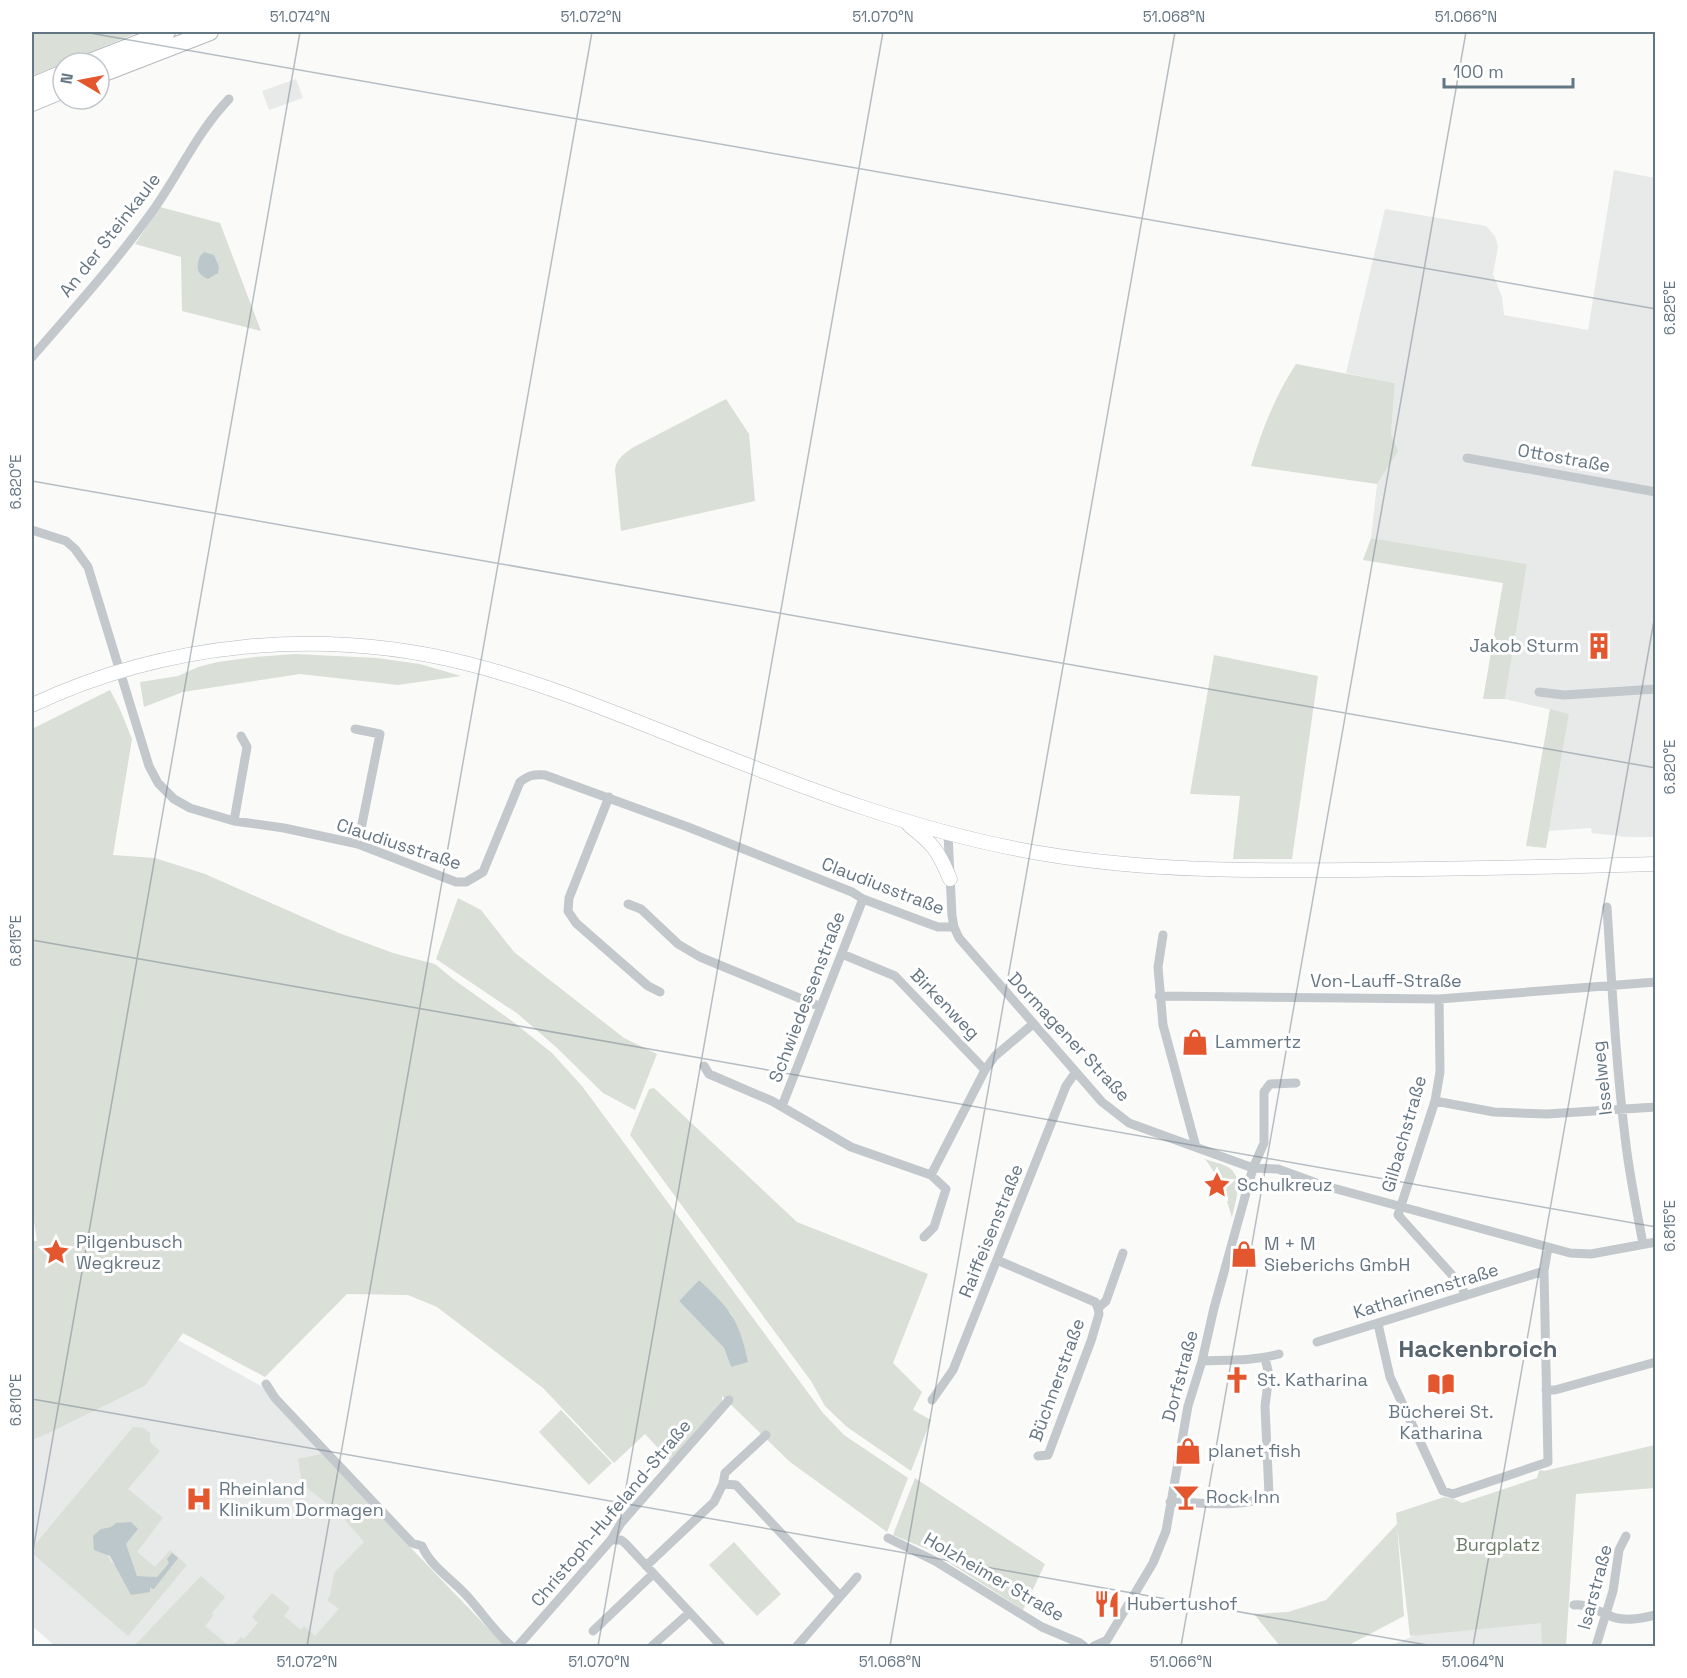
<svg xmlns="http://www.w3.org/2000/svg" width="1687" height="1678" font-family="'Space Grotesk',sans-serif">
<rect width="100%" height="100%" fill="#fafaf8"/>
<!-- built -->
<path fill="#e8e9e9" d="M296,79L303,98L269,110L262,91Z
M1614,170L1655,178V837H1627L1592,833L1591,828L1549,831L1569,714L1505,699L1527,564L1371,538L1377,484L1397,451L1391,434L1395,383L1346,373L1385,209L1486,226L1495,236L1498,247L1493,274L1502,297L1504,315L1588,330Z
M178,1340L261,1386L409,1546L326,1646H55L32,1626V1440L47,1434L145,1386Z
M1545,1614L1546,1646H1389L1416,1635Z"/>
<!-- green -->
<path fill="#dadfd7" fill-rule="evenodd" d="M32,32H139L32,76Z
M160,207L220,223L261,331L182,311L181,257L135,244Z
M1296,364L1395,383L1391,434L1398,451L1377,484L1251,466C1262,430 1275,396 1296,364Z
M726,399L749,434L755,501L621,531L615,470C616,459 624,454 632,448Z
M1371,538L1527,564L1505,699H1483L1503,583L1363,560Z
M295,654L377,658L420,664L461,676L398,685L300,674L183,692L144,707L140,682L178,676L198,667L218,662L255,657Z
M1214,655L1318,676L1292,859H1233L1240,796L1190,794Z
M110,690L119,707L132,739L113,855L155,858L205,874L339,933L393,953L435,964L453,979L512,1021L552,1053L582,1086L823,1413L844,1435L908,1478L887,1532L790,1462L722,1396V1403L672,1463L645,1434L614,1463L543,1388L437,1307L408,1295L347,1294L265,1377L183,1333L145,1386L47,1434L32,1440V1241H37L32,1209V729ZM699,1280L732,1315L731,1367L724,1348L679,1301Z
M1550,709L1569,714L1546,848L1526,846Z
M458,898L481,910L514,952L624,1038L657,1054L635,1110L603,1093L556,1047L518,1014L436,959Z
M654,1088L797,1222L928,1274L893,1363L922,1392L913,1410L931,1420L911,1471L847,1427L825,1406L811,1381L630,1135L649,1089Z
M1205,1159C1212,1162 1221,1163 1228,1167C1245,1177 1235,1203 1232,1218C1226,1196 1219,1177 1205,1159Z
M561,1410L612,1463L589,1485L539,1432Z
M133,1427L144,1428L150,1433V1442L160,1451L128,1489L163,1518L137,1552L155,1567L170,1550L187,1565L128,1636L32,1553V1548ZM111,1527L138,1529L126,1544L137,1576L157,1577L169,1562L150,1589L111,1562L97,1535L101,1529Z
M1655,1445V1488L1576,1494L1566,1646H1542L1541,1623L1410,1636L1397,1525L1404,1616L1347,1646H1280L1254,1614L1288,1612L1326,1600L1397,1524L1396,1513L1444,1497L1454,1499L1462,1503L1537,1478L1539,1471L1541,1470L1544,1471Z
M321,1454L505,1646H232L241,1637L244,1639L258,1623L252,1617L272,1593L290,1608L284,1616L301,1630L304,1626L315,1636L339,1609L327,1600L330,1596L334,1573L364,1542L339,1513L302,1484L298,1459Z
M915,1478L1045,1564L1023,1610L931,1551L893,1535Z
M734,1542L781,1594L757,1616L709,1565Z
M201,1576L225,1597L212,1613L214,1615L205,1626L229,1646H134Z"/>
<!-- water -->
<path fill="#bbc7cb" d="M204,252L214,255L219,267L218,273L208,279C196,274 196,267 200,256Z
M699,1280C730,1309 739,1319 748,1362L731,1367L724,1348L679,1301Z
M131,1522L138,1529L126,1544L137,1576L157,1577L169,1563L167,1559L172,1553L178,1558L154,1589L150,1588V1592L131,1595L110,1556L94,1550L93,1536L101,1529L111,1527L116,1523Z"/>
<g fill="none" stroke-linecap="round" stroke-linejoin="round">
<defs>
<path id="secondary" d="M32,705C166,642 321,627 465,663C541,682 613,712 686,741C802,787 921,834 1045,854C1147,871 1250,871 1354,870C1454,869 1555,867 1656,864
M909,825C933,844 938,850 950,879"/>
<path id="motorway" d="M87,63L167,32
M99,75L210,32
M32,86L63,73
M32,103L63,90"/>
</defs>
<!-- secondary casing -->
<use href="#secondary" stroke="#b3babf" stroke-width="15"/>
<!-- motorway casing -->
<use href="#motorway" stroke="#b4b9bd" stroke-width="18"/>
<!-- minor -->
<path stroke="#c3c8cc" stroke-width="9" d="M32,357C74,309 117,261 154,209C180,172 198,131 229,99
M1467,458L1656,492
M32,530L66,541L75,549L88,567L149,766L158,783L174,799L190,808L234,821L284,828L358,844L456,882H466L483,872L520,782C529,775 534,774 545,775L688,827L852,892L863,899L927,923L938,927H954
M1539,692L1564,695L1656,689
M355,729L380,734L358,844
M609,797L569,898L568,911L576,923L648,986L660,992
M234,821L247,747L241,736
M948,834L952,916L954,927L959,938L1102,1102L1129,1123L1253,1168L1278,1169L1322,1185L1570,1253L1591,1254L1656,1242
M628,904L641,909L678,944L700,957L821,1007
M1607,907C1612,987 1616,1066 1626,1145C1630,1178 1637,1211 1643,1244
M1163,935L1158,967L1163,1025L1196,1147
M842,954L895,976L985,1070
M1159,996L1439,999L1656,982
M1439,999L1440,1072L1435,1101L1398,1215L1462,1286L1465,1296
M704,1066L709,1074L772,1101L851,1147L931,1175L946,1189L934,1227L924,1237
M1435,1101L1494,1112L1547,1114L1656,1107
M782,1106L863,899
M931,1175L985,1070L995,1056L1033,1024
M997,1260L1095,1302L1098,1308L1099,1314L1091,1341L1048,1455L1038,1456
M1098,1308L1106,1301L1123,1253
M1378,1324L1390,1377L1443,1491L1453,1494L1548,1462L1544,1271L1548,1247
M1317,1342L1544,1271
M1202,1361C1228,1360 1254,1361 1279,1354
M266,1384L275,1398L412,1543L422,1546C431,1567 453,1580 468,1597C483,1614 495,1632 511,1646
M1546,1390H1555L1656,1362
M932,1400L953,1370L1066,1086L1075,1073
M723,1484L736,1485L840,1596
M1170,1502C1198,1502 1244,1509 1269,1495L1265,1406L1269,1375L1265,1358
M888,1538L935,1561L1042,1627L1080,1643L1084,1646
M611,1540H621L625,1543L721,1646
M646,1566L714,1502L723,1484L725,1473L766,1435
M1574,1605C1588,1603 1602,1614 1616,1618C1629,1621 1643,1618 1656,1615
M593,1631L653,1574
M518,1646L611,1540L621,1523L729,1400
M652,1646L689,1613
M797,1646L857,1577
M1094,1646L1107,1640L1153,1563L1166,1531L1188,1406L1202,1361L1214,1308L1253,1168L1264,1143V1092L1270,1084L1296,1083
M1596,1646L1613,1591L1619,1550L1626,1536"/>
<!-- secondary -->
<use href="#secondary" stroke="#fff" stroke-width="14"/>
<!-- motorway -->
<use href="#motorway" stroke="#fff" stroke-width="16"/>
</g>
<!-- ticks -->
<path fill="none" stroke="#657683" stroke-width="1.5" stroke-opacity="0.45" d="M84,32L1656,309M32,481L1656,768M32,940L1656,1227M32,1399L1433,1646M32,1556L300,32M307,1646L592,32M598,1646L883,32M890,1646L1175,32M1181,1646L1466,32M1473,1646L1656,609"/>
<!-- icons -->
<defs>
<symbol id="building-bare" viewBox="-9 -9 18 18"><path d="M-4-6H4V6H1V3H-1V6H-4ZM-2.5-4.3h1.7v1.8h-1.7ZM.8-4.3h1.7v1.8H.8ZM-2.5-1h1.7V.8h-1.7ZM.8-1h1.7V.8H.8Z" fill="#e4572e" stroke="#fff" stroke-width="2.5" paint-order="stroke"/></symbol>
<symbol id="shop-bare" viewBox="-9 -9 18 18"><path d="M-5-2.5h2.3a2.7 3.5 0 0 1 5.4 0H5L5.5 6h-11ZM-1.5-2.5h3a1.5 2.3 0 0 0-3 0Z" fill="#e4572e" stroke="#fff" stroke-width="2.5" paint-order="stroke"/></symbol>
<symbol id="sight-bare" viewBox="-9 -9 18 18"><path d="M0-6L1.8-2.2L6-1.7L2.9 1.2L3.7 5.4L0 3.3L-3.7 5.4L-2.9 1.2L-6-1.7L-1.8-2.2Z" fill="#e4572e" stroke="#fff" stroke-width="2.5" paint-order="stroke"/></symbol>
<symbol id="church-bare" viewBox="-9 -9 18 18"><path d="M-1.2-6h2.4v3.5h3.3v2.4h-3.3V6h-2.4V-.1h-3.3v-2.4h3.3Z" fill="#e4572e" stroke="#fff" stroke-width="2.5" paint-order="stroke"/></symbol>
<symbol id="library-bare" viewBox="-9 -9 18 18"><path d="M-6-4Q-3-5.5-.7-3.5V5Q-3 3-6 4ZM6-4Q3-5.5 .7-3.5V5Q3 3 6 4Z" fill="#e4572e" stroke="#fff" stroke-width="2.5" paint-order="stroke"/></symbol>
<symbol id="bar-bare" viewBox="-9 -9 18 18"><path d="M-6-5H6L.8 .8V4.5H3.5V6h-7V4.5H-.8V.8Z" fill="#e4572e" stroke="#fff" stroke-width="2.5" paint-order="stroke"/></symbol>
<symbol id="hospital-bare" viewBox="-9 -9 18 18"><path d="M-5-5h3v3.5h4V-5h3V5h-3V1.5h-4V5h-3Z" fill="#e4572e" stroke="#fff" stroke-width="2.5" paint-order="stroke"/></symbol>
<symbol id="restaurant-bare" viewBox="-9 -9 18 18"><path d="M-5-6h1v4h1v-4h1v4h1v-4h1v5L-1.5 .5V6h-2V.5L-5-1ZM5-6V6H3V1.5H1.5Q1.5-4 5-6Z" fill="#e4572e" stroke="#fff" stroke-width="2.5" paint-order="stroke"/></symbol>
</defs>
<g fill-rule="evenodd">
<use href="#building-bare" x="1580" y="627" width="38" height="38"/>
<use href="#shop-bare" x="1176" y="1023" width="38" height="38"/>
<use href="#sight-bare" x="1198" y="1166" width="38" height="38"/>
<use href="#sight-bare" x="37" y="1233" width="38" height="38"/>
<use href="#shop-bare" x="1225" y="1235" width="38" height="38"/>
<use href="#church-bare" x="1218" y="1361" width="38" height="38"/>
<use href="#library-bare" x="1422" y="1365" width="38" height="38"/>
<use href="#shop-bare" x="1169" y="1432" width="38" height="38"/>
<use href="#bar-bare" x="1167" y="1478" width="38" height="38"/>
<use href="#hospital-bare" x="180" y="1480" width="38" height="38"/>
<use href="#restaurant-bare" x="1088" y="1585" width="38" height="38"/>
</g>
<g text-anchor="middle" stroke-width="6" stroke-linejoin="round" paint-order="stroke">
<!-- street labels -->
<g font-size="18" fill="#657683" stroke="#fff">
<text transform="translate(110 235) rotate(-52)" y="6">An der Steinkaule</text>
<text transform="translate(1564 458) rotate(10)" y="6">Ottostraße</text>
<text transform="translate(399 844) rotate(18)" y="6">Claudiusstraße</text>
<text transform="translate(883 886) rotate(21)" y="6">Claudiusstraße</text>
<text x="1386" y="987">Von-Lauff-Straße</text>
<text transform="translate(807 997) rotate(-69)" y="6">Schwiedessenstraße</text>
<text transform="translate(945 1004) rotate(46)" y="6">Birkenweg</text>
<text transform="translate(1069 1037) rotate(47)" y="6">Dormagener Straße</text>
<text transform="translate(1602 1078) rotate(-96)" y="6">Isselweg</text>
<text transform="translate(1404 1134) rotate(-74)" y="6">Gilbachstraße</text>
<text transform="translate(991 1231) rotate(-68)" y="6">Raiffeisenstraße</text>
<text transform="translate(1426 1291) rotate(-17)" y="6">Katharinenstraße</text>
<text transform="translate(1180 1376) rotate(-75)" y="6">Dorfstraße</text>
<text transform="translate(1057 1380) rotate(-70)" y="6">Büchnerstraße</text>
<text transform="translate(611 1513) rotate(-50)" y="6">Christoph-Hufeland-Straße</text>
<text transform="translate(994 1577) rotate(30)" y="6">Holzheimer Straße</text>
<text transform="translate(1595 1587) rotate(-75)" y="6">Isarstraße</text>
</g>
<!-- poi labels -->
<g font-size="18" fill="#657683" stroke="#fff" text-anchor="start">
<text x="1579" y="652" text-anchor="end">Jakob Sturm</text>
<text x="1215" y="1048">Lammertz</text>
<text x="1237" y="1191">Schulkreuz</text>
<text x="76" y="1248">Pilgenbusch<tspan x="76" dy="21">Wegkreuz</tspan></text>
<text x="1264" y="1250">M + M<tspan x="1264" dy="21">Sieberichs GmbH</tspan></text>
<text x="1257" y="1386">St. Katharina</text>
<text x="1441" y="1418" text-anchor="middle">Bücherei St.<tspan x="1441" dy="21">Katharina</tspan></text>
<text x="1208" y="1457">planet fish</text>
<text x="219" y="1495">Rheinland<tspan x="219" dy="21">Klinikum Dormagen</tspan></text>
<text x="1206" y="1503">Rock Inn</text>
<text x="1127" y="1610">Hubertushof</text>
</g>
<!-- park labels -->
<g font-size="18" fill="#687a64" stroke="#fff">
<text x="1498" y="1551">Burgplatz</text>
</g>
<!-- district labels -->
<g font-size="24" font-weight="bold" fill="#57646e" stroke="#fff">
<text x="1478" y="1357">Hackenbroich</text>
</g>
</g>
<!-- border -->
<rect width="1687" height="1678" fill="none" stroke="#ffffff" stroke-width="66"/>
<!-- north arrow -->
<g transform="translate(81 81) rotate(280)"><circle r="28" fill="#ffffff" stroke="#c1c8cd" stroke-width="1.5"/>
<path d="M0-4.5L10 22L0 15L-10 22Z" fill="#e4572e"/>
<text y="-9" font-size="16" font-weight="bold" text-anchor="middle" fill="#657683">N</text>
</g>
<!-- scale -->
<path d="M1444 78v9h129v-9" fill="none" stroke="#657683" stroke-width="3"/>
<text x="1453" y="78" font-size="18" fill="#657683" stroke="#ffffff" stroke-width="4.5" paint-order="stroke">100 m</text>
<rect x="33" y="33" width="1621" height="1612" fill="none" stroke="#657683" stroke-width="2"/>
<g font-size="15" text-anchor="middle" fill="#657683">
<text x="300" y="22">51.074°N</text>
<text x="591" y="22">51.072°N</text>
<text x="883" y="22">51.070°N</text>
<text x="1174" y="22">51.068°N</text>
<text x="1466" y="22">51.066°N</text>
<text transform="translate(1670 308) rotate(-90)" y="5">6.825°E</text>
<text transform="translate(16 482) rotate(-90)" y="5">6.820°E</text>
<text transform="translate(1670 767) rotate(-90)" y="5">6.820°E</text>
<text transform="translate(16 941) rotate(-90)" y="5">6.815°E</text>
<text transform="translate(1670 1226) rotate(-90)" y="5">6.815°E</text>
<text transform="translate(16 1400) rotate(-90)" y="5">6.810°E</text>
<text x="307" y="1667">51.072°N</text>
<text x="599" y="1667">51.070°N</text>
<text x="890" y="1667">51.068°N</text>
<text x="1181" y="1667">51.066°N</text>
<text x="1473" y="1667">51.064°N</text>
</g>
</svg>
